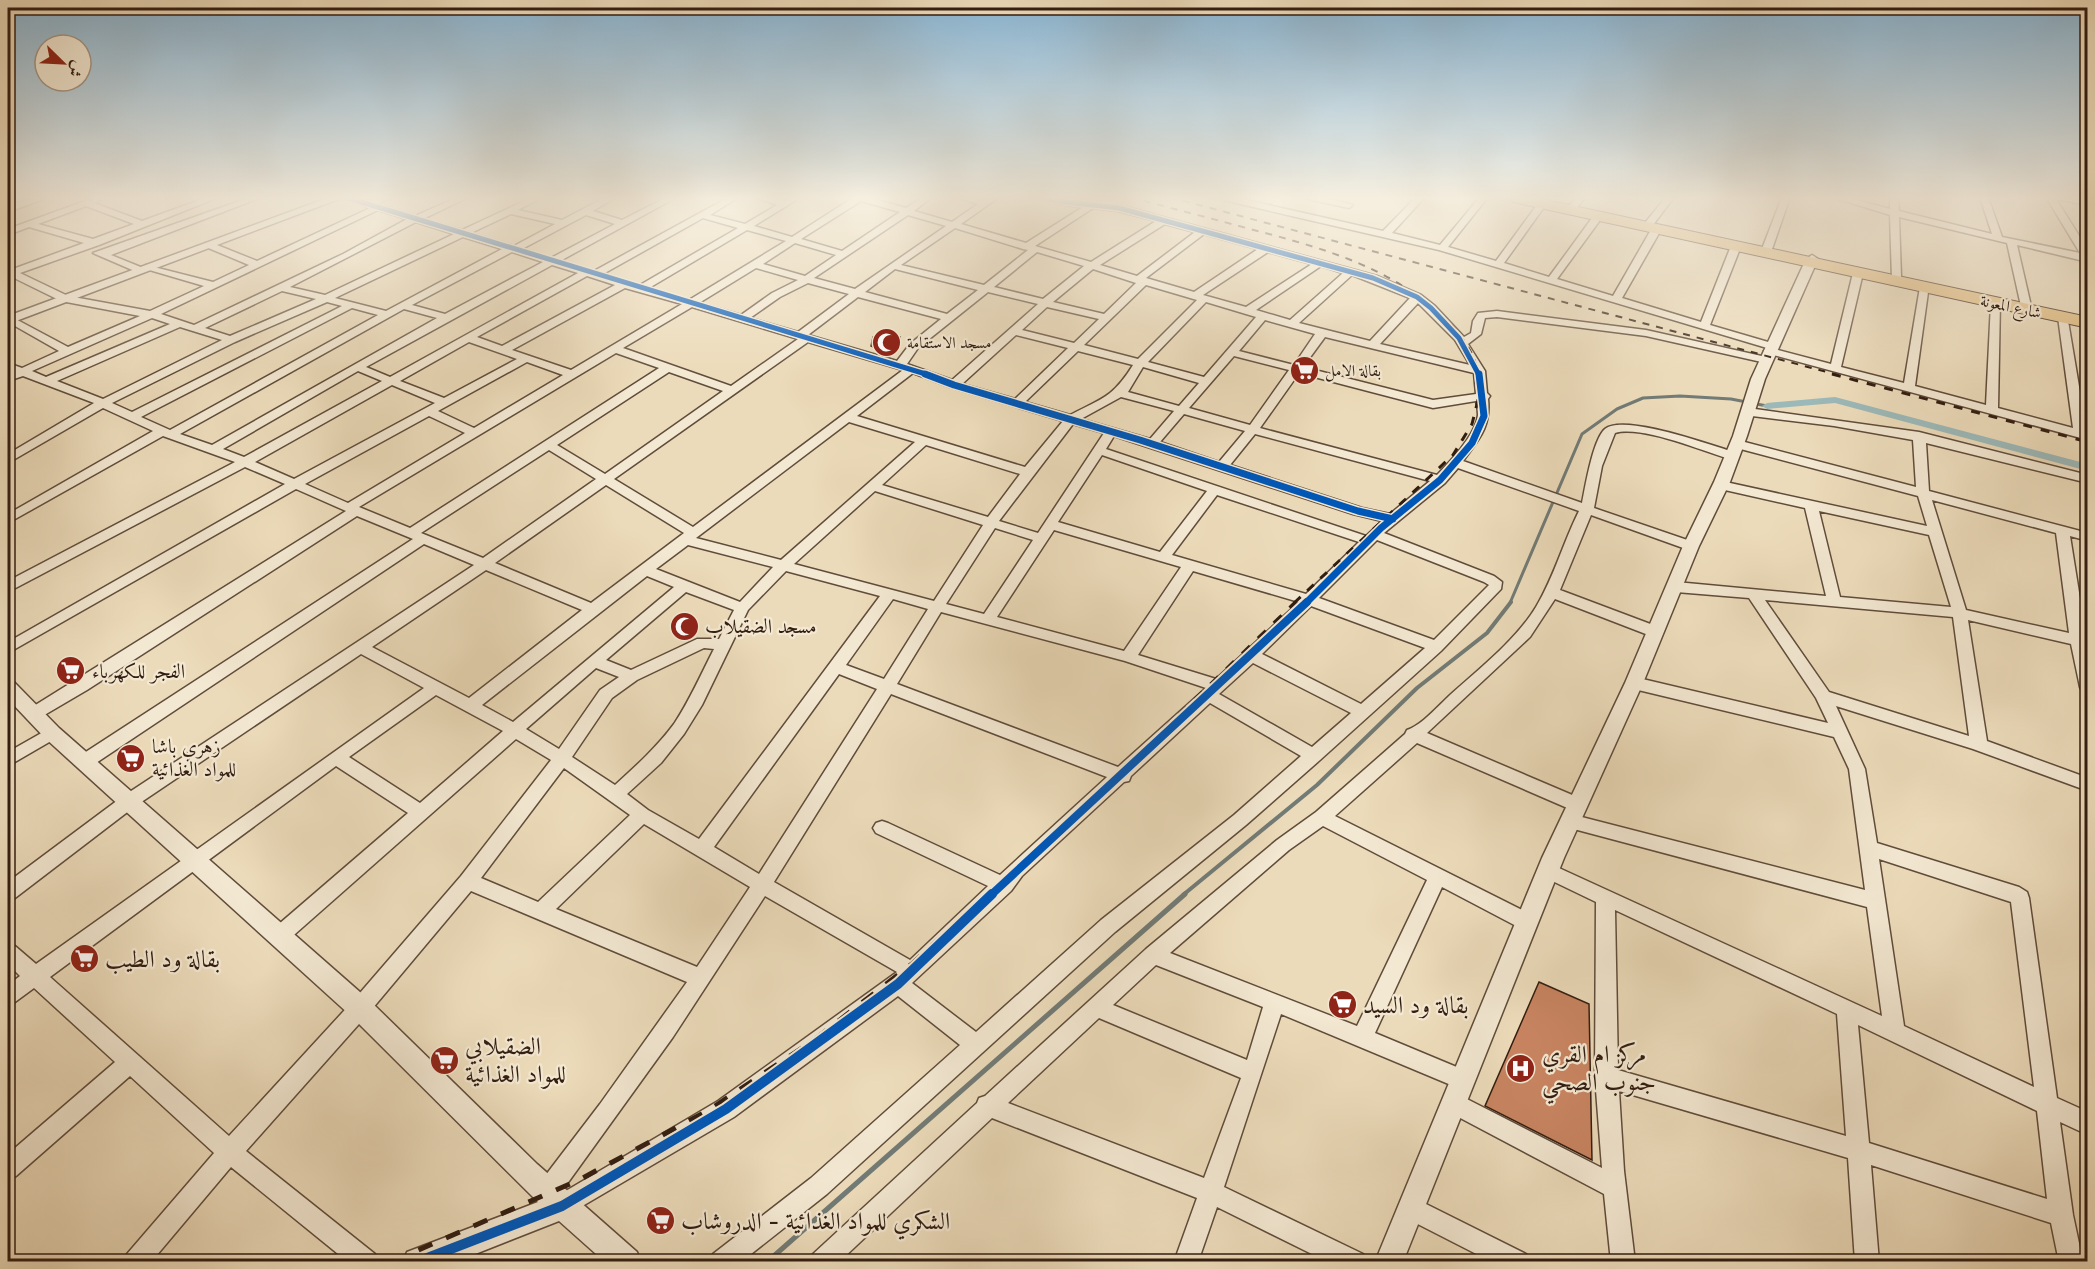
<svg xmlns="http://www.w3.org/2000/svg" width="2095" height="1269" font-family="'Libre Caslon Text',Amiri,serif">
<rect width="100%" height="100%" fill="#ecdbba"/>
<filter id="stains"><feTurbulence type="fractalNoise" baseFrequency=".00333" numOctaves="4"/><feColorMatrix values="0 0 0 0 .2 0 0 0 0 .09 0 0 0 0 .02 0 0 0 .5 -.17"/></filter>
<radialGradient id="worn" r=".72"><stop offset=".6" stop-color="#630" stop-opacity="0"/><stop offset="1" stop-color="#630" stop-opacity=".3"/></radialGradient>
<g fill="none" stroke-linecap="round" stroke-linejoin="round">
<!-- stream-far2 -->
<path stroke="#727b76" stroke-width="3" d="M1510,603L1582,434L1617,409L1643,398L1680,396L1731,399L1767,406"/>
<!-- stream-far1 -->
<path stroke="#727b76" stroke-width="4" d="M1183,895L1317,785L1417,688L1487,633L1511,602"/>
<!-- stream -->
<path stroke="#727b76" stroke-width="5" d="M767,1262L1185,894"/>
<!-- canal -->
<path fill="#9cb9b9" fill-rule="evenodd" d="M1835,397L2088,464V471L1835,403L1767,409L1762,406L1767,403Z"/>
</g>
<!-- building -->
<path fill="#c88461" stroke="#321d11" stroke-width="1.5" d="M873,337H900L898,346L878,349L871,346Z
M1539,982L1589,1004L1592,1160L1485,1106Z"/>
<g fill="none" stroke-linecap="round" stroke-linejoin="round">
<defs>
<path id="minor" d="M37,197H49L8,212V206Z
M96,197H107L94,203L142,221L208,197H219L99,245L20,273L68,296L150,311L204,286L146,269V265L213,282L249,265L206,247V243H212L257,261L370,208L341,197C350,197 358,201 367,201C375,201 384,197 393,197L377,204L415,216L458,197H469L423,219L462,230L533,197H543L518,210L562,220L606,197H616L593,211L622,220L667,197H677L560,261L594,271L729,197H739L710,215L745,224L777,205L754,197H767L784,201L791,197H801L754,226L792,237L854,197H867L906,208L923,197H932L914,211L952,222L978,204L956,197L984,200L990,197H999L961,224L1026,243L1083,207L1058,204L1039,197L1119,205L1377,276L1421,295L1435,306L1464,337L1471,333L1473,321L1478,313L1497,311L1646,330L1766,357L1772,360L1766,363L1646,336L1497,317L1485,318L1481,334L1468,344L1485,371L1487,393L1490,396L1488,399C1491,427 1479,439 1463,461L1582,503C1585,488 1593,439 1605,429C1624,413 1713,446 1737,453L1739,456L1733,460C1704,452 1643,425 1615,433L1602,466L1594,508L1696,543L1698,546L1696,549H1686L1591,515L1560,590L1661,628L1663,632L1661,636H1651L1555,599L1530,637L1427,733L1584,800L1587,805L1584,810L1578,812L1572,810L1417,743L1335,816L1534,916L1537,922L1534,928L1527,930L1520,928L1442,887L1375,1033L1471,1073L1474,1080L1471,1087L1463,1090L1281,1014L1224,1187L1363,1254L1367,1262H1328L1217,1207L1198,1262H1174L1197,1198L992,1118L839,1262H809L813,1254L977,1103L979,1098L985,1096L1146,949L1277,840L1316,812L1405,734L1407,730C1422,725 1438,706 1450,695C1478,670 1517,639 1536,607C1554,577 1563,543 1579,511L1458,468L1445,483L1384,533L1494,576L1502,582L1501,589L1441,651L1320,760L1246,825L1115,932L827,1194L741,1262H709L713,1254L811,1178L960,1045L898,996L734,1117L562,1218L554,1214L550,1206L553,1201L547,1203L539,1200L536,1192L539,1184L600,1104L687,982L471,891L367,1015L246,1151L375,1254L379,1262H348L231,1167L151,1262H123L127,1254L214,1153L130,1076L16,1176L8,1179V1154L115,1062L34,988L15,1002L8,1005V985L20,976L8,964V944L15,946L36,964L424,688L361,654L134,807L15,898L8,900V882L122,797L474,565L424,544L90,767L84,768L78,767L76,762L78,757L413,539L357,516L87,690L41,717H29L27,713L29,709L346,511L296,489L8,653V642L285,484L245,467L8,592V581L235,462L163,436L8,523V514L153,431L103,408L8,463V454L94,403L23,376L8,381V374L13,372L8,370V363L22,368L59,351L8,322V315L68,347L140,316L61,301L8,275V268L13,269L84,243L29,227L8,235V229ZM861,201L900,212L842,251L801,239ZM86,206L134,224L93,239L38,224ZM1093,208L1118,211L1156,221L1091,262L1035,246ZM378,210L407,219L343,254L194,325L161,314ZM511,214L555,224L514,246L471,233ZM586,215L615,224L551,258L522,249ZM908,215L946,226L855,289L814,278ZM703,218L738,228L640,285L603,274ZM416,222L454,234L325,295L290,287ZM1165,224L1195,232L1137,276L1100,265ZM955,228L1023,249L1028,250L984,285L901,265ZM747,230L786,241L689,300L649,288ZM1204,234L1258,249L1194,292L1146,278ZM463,237L502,249L386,311L335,298ZM795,243L836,255L805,276L763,264ZM512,252L543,262L445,314L412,305ZM1037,252L1084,266L1043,299L994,287ZM1268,252L1312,264L1246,307L1203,295ZM552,265L578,273L390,377L366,367ZM1321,266L1343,273L1290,320L1256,310ZM756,268L798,280L772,293L741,315L699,303ZM895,269L978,290L947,314L865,292ZM1093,269L1136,283L1104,314L1053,302ZM1352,275L1410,298L1370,341L1299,323ZM587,276L615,285L502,346L477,337ZM808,283L849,294L798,332L750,318L780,297ZM1146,285L1197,300L1138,359L1084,345ZM625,288L682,304L571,370L512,350ZM282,291L316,299L230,336L205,328ZM988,292L1038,304L952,380L907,364L918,348ZM858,297L941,319L910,344L897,361L808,335ZM327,302L342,306L132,412L112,403L235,342ZM1206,302L1256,317L1204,377L1148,362ZM1418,303L1455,340L1470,365L1380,344ZM692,307L795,338L798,339L731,386L623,348ZM1047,307L1099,319L1074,343L1022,330ZM352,308L378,315L170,430L141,417ZM404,309L437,318L212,445L180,434ZM152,318L170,324L46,377L32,371ZM1265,320L1315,334L1294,365L1239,351ZM180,327L222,340L103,399L57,381ZM1016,335L1068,348L1015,399L962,384ZM1325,337L1474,373L1476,394L1433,400L1303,367ZM469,342L517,359L444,398L400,381ZM808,342L903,370L693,527L614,479ZM1078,351L1133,365C1113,397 1103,398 1070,415L1025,402ZM616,353L659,368L410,528L359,507ZM1234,356L1289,370L1250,425L1189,408ZM527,362L563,375L474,428L438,411ZM1143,367L1199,383L1179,406L1128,392ZM358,371L382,381L244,457L223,449ZM669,372L723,391L605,474L557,445ZM913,373L950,387L1063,421L1025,467L857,416ZM1299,373L1433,408L1476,401C1477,405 1478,411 1478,415C1476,434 1450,462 1437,475L1260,428ZM392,385L435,403L294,479L255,462ZM1121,397L1174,411L1150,439L1081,419ZM1184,414L1245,431L1219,462L1160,442ZM429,416L465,433L348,503L305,484ZM849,422L915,442L781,560L696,538ZM1073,424L1104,433L1038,533L999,521ZM1255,434L1430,481L1390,514L1362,508L1230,465ZM1114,436L1353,514L1382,521L1366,536L1106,449ZM926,445L1020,474L988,517L882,485ZM549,450L596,479L483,558L421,533ZM1102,455L1207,491L1160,552L1058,522ZM606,485L684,533L591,603L495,563ZM875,491L983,525L934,601L794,564ZM1217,495L1359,542L1306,594L1172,555ZM995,528L1033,540L984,614L946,604ZM1054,530L1181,567L1124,651L997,617ZM1377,540L1484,582L1489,585L1434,640L1319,598ZM688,545L773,567L740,602L656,569ZM486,570L582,610L469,698L372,647ZM786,571L880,596L699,839L648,810L627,794L661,763L684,734L702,705L748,610ZM1193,571L1299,602L1216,679L1138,655ZM647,576L674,587L513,722L482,705ZM686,592L734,610L719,639H697L631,670L606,660ZM893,599L928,609L884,679L846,665ZM1311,606L1425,648L1361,704L1262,654ZM941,612L1125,661L1206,688L1118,767L897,684ZM704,648L714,649C701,674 690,700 674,724C657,747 636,766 615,785L572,757L612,698L637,680ZM1253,663L1351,713L1312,747L1219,694ZM596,668L619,677L600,690L559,749L526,729ZM839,674L877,689L759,874L714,847ZM891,694L1107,777L1000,875L888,823L882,821L876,823L873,828L876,833L988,886L910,960L774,882ZM436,695L503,731L420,803L349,757ZM1210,703L1301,756L1234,815L1101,920L976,1032L912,983L1011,891L1022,876L1124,782L1129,781L1131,776ZM516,739L551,760L461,876L353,1001L229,1136L50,977L336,766L408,813L272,930L269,936L272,942L279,944L286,942ZM564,768L630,815L538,902L481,878ZM644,824L750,887L697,967L556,909ZM1323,826L1427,880L1357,1026L1170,953L1289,850ZM765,896L897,972L718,1101L559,1195L673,1037ZM1156,965L1263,1007L1247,1060L1113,1005ZM1099,1018L1241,1078L1204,1178L1008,1103Z
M251,197H262L111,255L143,268V272H137L93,253Z
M1219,197H1233L1383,231L1416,197H1425L1392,233L1440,245L1480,197H1488L1448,247L1496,261L1540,201L1543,200L1547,203L1504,263L1549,277L1595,214H1601L1603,216L1557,279L1613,296L1652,228L1660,226L1662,228L1622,298L1701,322L1731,246L1739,244L1741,246L1710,325L1775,344L1776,346L1774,349L1831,364L1853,273L1862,271L1863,273L1841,367L1904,383L1920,287L1929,285L1915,386L1986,405L1991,303L2000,301L1998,408L2073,428L2058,317L2067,315L2088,440L1766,353L1764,351L1767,348L1439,250L1223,200Z
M1306,197H1322L1353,205L1349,208L1307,199Z
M1577,197H1585L1576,209H1570L1568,207Z
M1666,197H1674L1653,225H1647L1645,223Z
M1782,197H1790L1772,249L1764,251L1762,249Z
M1832,197H1845L1890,209V197H1898L1899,211L1992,234L1980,197H1988L2002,237L2080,253L2046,197L2088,199V205L2056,199L2088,250V262L2017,245L2031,306L2026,309L2021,306L2007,243L1899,217L1901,277L1892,279L1890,215Z
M1748,408L1919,432L2088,475V483L1926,443L1929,491L2088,533V541L2070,536L2088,649V692L2082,691L2080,687L2071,644L1968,620L1987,741L2088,778V791L1973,749L1836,706L1865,769L1877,843L2019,887L2027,892L2029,898L2057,1098L2088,1112V1135L2060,1122L2073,1215L2083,1262H2059L2051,1223L1871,1165L1879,1262H1855L1848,1158L1619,1091L1624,1171L1635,1262H1611L1604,1194L1447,1111L1444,1104L1447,1097L1455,1093L1463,1097L1602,1168L1595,1077L1596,902L1542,876L1539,871L1542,866L1548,863L1882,1016L1867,907L1570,828L1564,826L1561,821L1564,816L1570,814L1865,890L1849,769L1834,737L1634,689L1628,687L1626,683L1628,679L1634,677L1828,723L1816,698L1749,598L1676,592L1669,587L1676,582L1826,596L1805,508L1716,488L1715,485L1716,482L1721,481L1927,526L1918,496L1733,447L1731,444L1737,440L1916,487L1913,440L1834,426L1744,415L1742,412ZM1932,500L2056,533L2069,633L1966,610ZM1819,511L1929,535L1951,607L1840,597ZM1765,600L1953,617L1969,736L1829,692ZM1879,859L2011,902L2034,1087L1904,1026ZM1615,910L1837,1014L1846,1136L1618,1070ZM1858,1025L2037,1111L2047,1199L1869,1143Z
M52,727L58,729L60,733L58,737L8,766V752Z
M1410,1196L1526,1254L1530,1262H1492L1402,1216L1398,1208L1402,1200Z"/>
<path id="tertiary" d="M330,197H344L8,324V316Z
M1812,255L1818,259L1765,379L1747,436L1730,482L1699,546L1643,683L1564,858L1403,1262H1375L1542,858L1625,683L1683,546L1714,482L1733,436L1751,379L1806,259Z
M8,681L15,683L59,728L369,1000L537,1164L637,1252L641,1262H605L559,1221L455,1262H403L407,1252L538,1202L351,1016L45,738L8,699Z"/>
<path id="trunk" d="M1505,197H1532L2088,317V328L1513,202Z"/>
</defs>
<!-- minor casing -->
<use href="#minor" stroke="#604c3b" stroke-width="3"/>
<!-- tertiary casing -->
<use href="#tertiary" stroke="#604c3b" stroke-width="3"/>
<!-- trunk casing -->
<use href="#trunk" stroke="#321d11" stroke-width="2"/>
<!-- minor -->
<use href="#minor" fill="#f3e8d2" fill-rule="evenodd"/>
<!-- tertiary -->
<use href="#tertiary" fill="#f3e8d2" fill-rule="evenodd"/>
<!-- trunk -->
<use href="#trunk" fill="#e6be7d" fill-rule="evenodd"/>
<!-- rail-far3 -->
<path stroke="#321d11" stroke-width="2" stroke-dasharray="7 7" stroke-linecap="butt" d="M1130,197C1170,208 1210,218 1250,229C1323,248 1396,268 1450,324C1464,339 1476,355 1478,375
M1169,197L1838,375"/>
<!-- rail-far2 -->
<path stroke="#321d11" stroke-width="3" stroke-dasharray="9 9" stroke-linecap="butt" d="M1832,374L2088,442
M1294,603L1453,455L1472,424L1480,392L1478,374"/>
<!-- rail-far1 -->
<path stroke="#321d11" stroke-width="4" stroke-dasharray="11 11" stroke-linecap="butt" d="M986,895L1118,774L1296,602"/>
<!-- rail -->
<path stroke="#321d11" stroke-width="5" stroke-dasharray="15 15" stroke-linecap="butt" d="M391,1262L579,1180L709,1110L814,1040L912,964L988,894"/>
<defs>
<path id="cycleway-far3" d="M345,197L929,375
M1043,197L1058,201L1119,208L1373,278L1417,297L1431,308L1459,338L1479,375"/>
<path id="cycleway-far2" d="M925,374L954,385L1140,440L1358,511L1393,519
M1306,603L1381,528L1440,480L1472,443L1484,416L1479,374"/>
<path id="cycleway-far1" d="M991,895L1307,602"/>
<path id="cycleway" d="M417,1262L562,1206L726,1109L898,984L992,894"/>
</defs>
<!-- cycleway-far3 casing -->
<use href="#cycleway-far3" stroke="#f3e8d2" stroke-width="8"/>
<!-- cycleway-far2 casing -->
<use href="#cycleway-far2" stroke="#f3e8d2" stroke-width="10"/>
<!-- cycleway-far1 casing -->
<use href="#cycleway-far1" stroke="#f3e8d2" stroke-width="12"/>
<!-- cycleway casing -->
<use href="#cycleway" stroke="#f3e8d2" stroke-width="14"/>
<!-- cycleway-far3 -->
<use href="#cycleway-far3" stroke="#0057b8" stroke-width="5"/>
<!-- cycleway-far2 -->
<use href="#cycleway-far2" stroke="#0057b8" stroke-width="7"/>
<!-- cycleway-far1 -->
<use href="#cycleway-far1" stroke="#0057b8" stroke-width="8"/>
<!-- cycleway -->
<use href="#cycleway" stroke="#0057b8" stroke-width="10"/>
</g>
<!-- sky -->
<linearGradient id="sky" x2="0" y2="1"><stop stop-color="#89b6d5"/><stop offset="0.53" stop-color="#f6efe0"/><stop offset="1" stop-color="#f6efe0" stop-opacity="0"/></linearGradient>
<rect width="2095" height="374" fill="url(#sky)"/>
<!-- icons -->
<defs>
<symbol id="mosque-disc" viewBox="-11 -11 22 22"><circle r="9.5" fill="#8f2418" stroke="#f3e8d2"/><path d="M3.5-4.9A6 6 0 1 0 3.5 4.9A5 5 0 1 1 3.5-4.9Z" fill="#fff"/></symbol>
<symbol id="supermarket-disc" viewBox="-11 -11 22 22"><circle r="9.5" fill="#8f2418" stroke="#f3e8d2"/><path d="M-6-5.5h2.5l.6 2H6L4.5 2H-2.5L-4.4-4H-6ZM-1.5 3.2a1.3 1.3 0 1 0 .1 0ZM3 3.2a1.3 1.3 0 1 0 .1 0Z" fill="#fff"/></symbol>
<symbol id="hospital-disc" viewBox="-11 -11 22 22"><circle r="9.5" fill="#8f2418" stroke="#f3e8d2"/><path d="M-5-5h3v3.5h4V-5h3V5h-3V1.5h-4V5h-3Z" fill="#fff"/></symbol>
</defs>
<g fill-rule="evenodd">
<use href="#mosque-disc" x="870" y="326" width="33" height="33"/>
<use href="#supermarket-disc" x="1288" y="354" width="33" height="33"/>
<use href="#mosque-disc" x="668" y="610" width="33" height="33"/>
<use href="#supermarket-disc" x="54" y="654" width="33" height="33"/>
<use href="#supermarket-disc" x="114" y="742" width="33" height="33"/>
<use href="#supermarket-disc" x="68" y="942" width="33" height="33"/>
<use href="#supermarket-disc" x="1326" y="988" width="33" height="33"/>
<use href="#supermarket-disc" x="428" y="1044" width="33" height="33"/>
<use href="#hospital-disc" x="1504" y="1052" width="33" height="33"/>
<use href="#supermarket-disc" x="644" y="1204" width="33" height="33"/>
</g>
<g text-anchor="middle" stroke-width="4.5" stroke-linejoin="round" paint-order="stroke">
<!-- far-street labels -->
<g font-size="16" fill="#321d11" stroke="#f3e8d2">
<text transform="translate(2011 306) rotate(12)" y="6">شارع المعونة</text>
</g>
<!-- far-poi labels -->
<g font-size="16" fill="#321d11" stroke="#f3e8d2" text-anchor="start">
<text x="907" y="348">مسجد الاستقامة</text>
<text x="1325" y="376">بقالة الامل</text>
</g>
<!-- poi labels -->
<g font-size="20" fill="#321d11" stroke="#f3e8d2" text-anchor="start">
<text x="705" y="633">مسجد الضقيلاب</text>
<text x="92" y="678">الفجر للكهرباء</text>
<text x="152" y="753">زهري باشا<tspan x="152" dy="23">للمواد الغذائية</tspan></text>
</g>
<!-- near-poi labels -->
<g font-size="24" fill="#321d11" stroke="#f3e8d2" text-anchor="start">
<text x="105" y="967">بقالة ود الطيب</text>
<text x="1363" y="1013">بقالة ود السيد</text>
<text x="465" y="1054">الضقيلابي<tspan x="465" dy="28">للمواد الغذائية</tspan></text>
<text x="1542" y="1062">مركز ام القري<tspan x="1542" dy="28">جنوب الصحي</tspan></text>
<text x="681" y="1229">الشكري للمواد الغذائية - الدروشاب</text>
</g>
</g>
<!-- margin -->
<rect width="2095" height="1269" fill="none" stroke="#ecdbba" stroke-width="30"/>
<rect x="9" y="9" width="2077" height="1251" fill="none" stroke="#321d11" stroke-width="3"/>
<rect x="15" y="15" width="2065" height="1239" fill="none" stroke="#321d11" stroke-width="1.5"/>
<!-- north arrow -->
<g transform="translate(63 63) rotate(114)"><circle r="28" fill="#f3e8d2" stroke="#a69785" stroke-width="1.5"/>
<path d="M0-4.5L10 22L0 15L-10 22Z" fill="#8f2418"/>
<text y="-9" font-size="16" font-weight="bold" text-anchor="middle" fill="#321d11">ش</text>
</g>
<rect width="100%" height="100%" filter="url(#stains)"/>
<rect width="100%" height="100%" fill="url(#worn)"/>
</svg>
